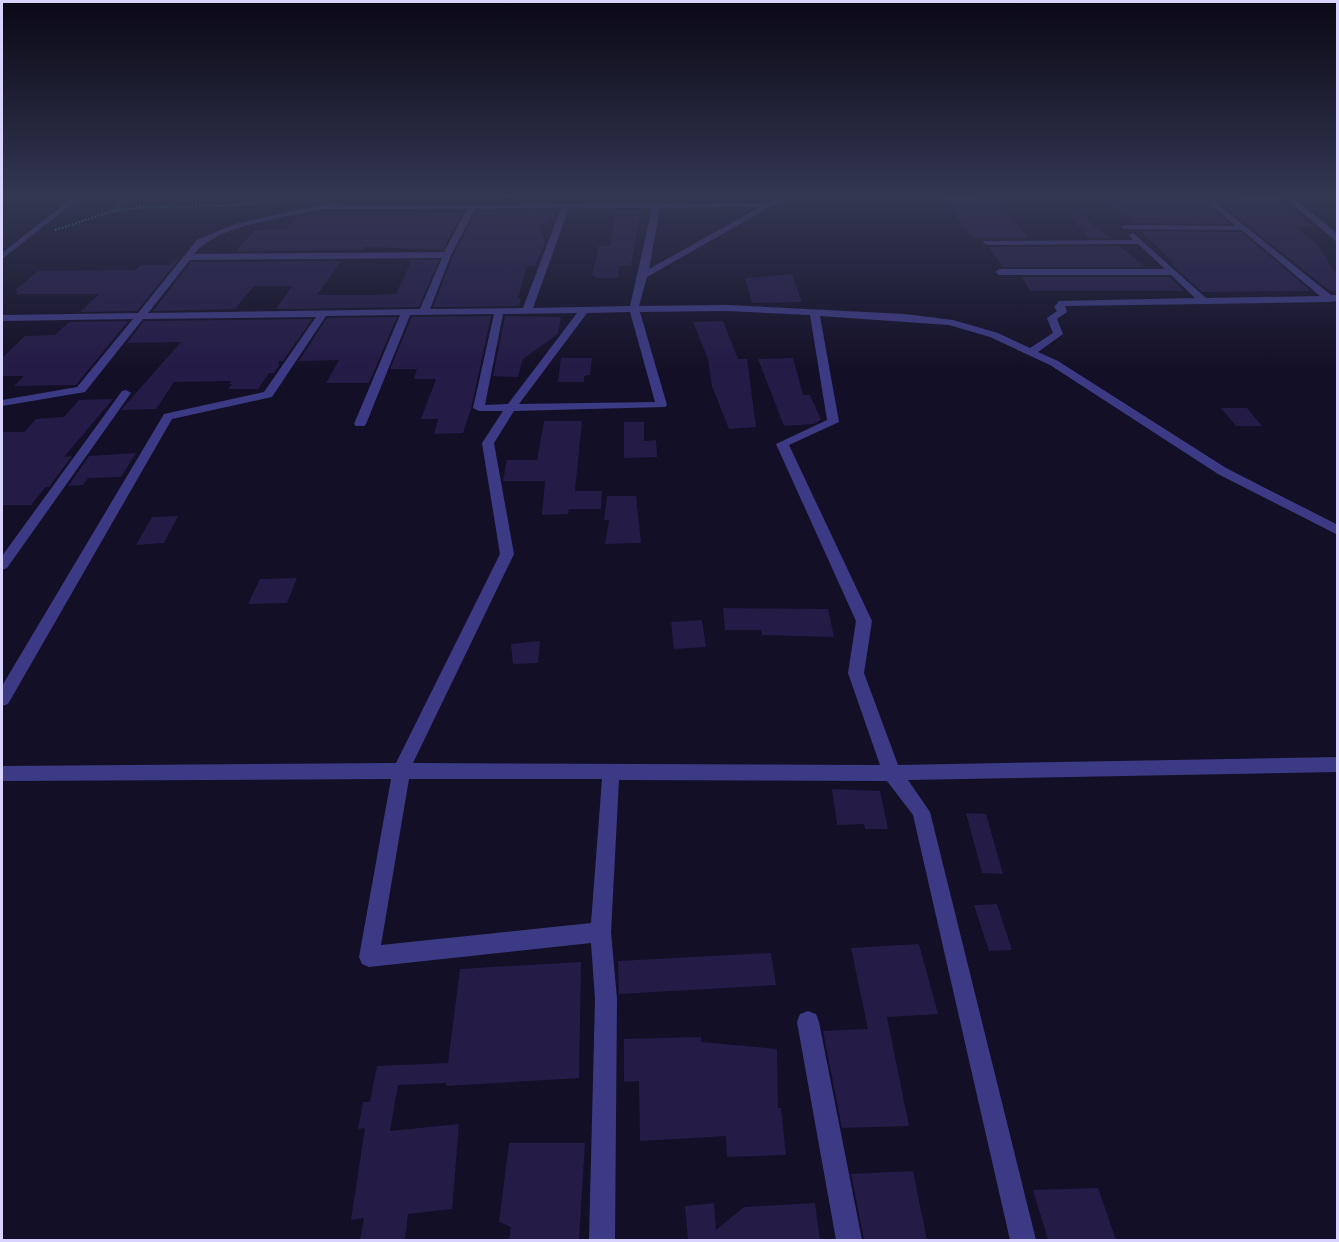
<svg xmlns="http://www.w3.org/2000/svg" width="1339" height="1242" font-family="'PT Sans',sans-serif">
<rect width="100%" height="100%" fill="#130f26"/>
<!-- building -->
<path fill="#241b47" d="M941,197H978L982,202H998L1028,238H973Z
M1276,199L1312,225L1292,226L1315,242L1338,276V291H1330L1216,200Z
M1110,202H1206L1230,224L1132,223Z
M540,210L557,212L555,218L538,226L545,242L535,266H527L518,298L521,299L519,306L433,307L453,256L476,211Z
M616,210H641L631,265L619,266L618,278H595L596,276H592L599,246H610Z
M1075,210L1109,238H1088L1070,215Z
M463,211L443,250L365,247L363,250L236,251L255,230L287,229L295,218L310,214H416Z
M1141,231L1241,232L1311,291L1202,292L1171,264L1173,262Z
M1120,246L1145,267H1002L989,247Z
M174,260H178L137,311L80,312L99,294H15L19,291H14L38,271L136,270L141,265H170Z
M412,260H439L419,307L276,309L292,286H254L235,309L153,311L191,262L341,261L317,295H377L396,294Z
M792,274L802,302L752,303L745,278Z
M1022,277H1170L1184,291H1030Z
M491,316L471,409L463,433L434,434L438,419H421L436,379H414L417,369H390L412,317Z
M505,316L561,317L558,334L523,359L518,377L493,376Z
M397,317L369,383H326L339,360L299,361L327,318Z
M312,319L283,361H278L279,366L274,373H269L258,389H228L232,384H229L231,381L174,382L156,409L121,410L181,342L127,343L144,321Z
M128,321L76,385L14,386L24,376H2V358L25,336L55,335L69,322Z
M723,321L738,359H747L756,427L729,429L712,386L708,359L693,322Z
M561,358H592L590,375L584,376V382H558Z
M793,358L803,395H810L821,420L814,424L784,426L758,359Z
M113,399L64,457L72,456L49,487H46L31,505H2V432H24L36,419L64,417L79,400Z
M1221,408H1247L1262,426H1236Z
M544,421H582L575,491H602L601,509H569L568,514L542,515L545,481H503L507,460H537Z
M624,422H644V441L656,440L657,457L624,458Z
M136,453L121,477L88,478L83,485L68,486L89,456Z
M607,496H636L641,543L605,544L609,520H604Z
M178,516L164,543L136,545L152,517Z
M297,578L287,603L248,604L260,579Z
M723,608L828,609L834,637L762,635L761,630H725Z
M702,620L706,647L674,649L671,622Z
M540,641L538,663L513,664L511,644Z
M832,789L880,791L888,829H865L864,824L837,825Z
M966,813L986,814L1003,874L982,873Z
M997,904L1012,950L989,951L974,905Z
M919,944L938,1014L887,1017L909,1126L842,1128L823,1031L868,1029L851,948Z
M771,953L776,985L619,994L618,961Z
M581,962L579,1078L446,1086V1083L398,1085L390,1131L459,1124L452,1209L408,1214L405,1240H360L364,1218L351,1220L365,1128L358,1129L363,1102H370L377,1066L448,1063L460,969Z
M701,1037V1042L777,1049L778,1108H781L786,1155L727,1157L726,1136L640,1141L639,1081L624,1082V1039Z
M509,1143H585L579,1240H509L511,1227L499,1222Z
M913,1171L927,1240H864L851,1174Z
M1098,1188L1116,1240H1048L1033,1190Z
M714,1203L716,1230L744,1207L815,1203L820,1240H688L685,1206Z"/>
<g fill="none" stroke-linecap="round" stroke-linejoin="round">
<!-- path -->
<path stroke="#2fb8b0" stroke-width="2" stroke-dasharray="1.5 2" stroke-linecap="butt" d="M114,211L129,197
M55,230L113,211L144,207L226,206L296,199"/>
<!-- street -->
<path fill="#3d3a85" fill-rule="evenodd" d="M73,197H81L2,259V253Z
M778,197H787L647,277L639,306L727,305L905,314L953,320L998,333L1030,348L1053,333L1047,318L1057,311L1054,307L1059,301L1195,298L1171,275H999L995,272L999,269H1165L1138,244L987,245L983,243L984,241L1133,240L1129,235L1133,233L1206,298L1320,296L1242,230L1125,229L1121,227L1125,225L1236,226L1208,203L1211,199L1331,295H1338V301L1330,302L1065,306L1067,312L1057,319L1063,334L1038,352L1058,361L1226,468L1338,525V535L1218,474L1050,365L990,337L949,325L820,316L839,422L789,445L872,621L864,673L898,765L1338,757V772L908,780L930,812L1036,1240H1010L913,815L887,781L619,780L611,932L617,999L615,1240H589L595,999L591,943L369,967L362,964L359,957L391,779L2,781V766L396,763L500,554L482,443L503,411H479L473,408L494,314L410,315L366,424L364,426H356L354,424L400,315L326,316L272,397L172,419L8,704L2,706V686L164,414L264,392L316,317L143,319L85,392L2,406V400L77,387L133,319L2,321V315L138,313L197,240L235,224L331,203L335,205L767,203ZM760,207L649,269L660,208ZM561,208L523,308L430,309L451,255L475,209ZM569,208H652L630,306L533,308ZM322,209H467L444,252L194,254C218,224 285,218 322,209ZM442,258L420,309L148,313L190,260ZM727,311L810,315L827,420L776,444L856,621L848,673L880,765L413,763L514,554L494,443L514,411L665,407L667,405L640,312ZM630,312L655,402L519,404L587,313ZM577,313L508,404L485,405L503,314ZM409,779H602L591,923L381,945Z
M1284,197H1292L1333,230L1338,235V243Z
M126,390L131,393L7,568L2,570V556L122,391Z
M808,1011L816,1014L819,1022L862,1240H836L797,1022L800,1014Z"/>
</g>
<!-- sky -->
<linearGradient id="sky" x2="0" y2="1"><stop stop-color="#0a0815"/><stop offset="0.53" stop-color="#333752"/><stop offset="1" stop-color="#333752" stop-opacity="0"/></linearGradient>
<rect width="1339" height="371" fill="url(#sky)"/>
<!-- border -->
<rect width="1339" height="1242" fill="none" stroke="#d9d4ff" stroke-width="6"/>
</svg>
